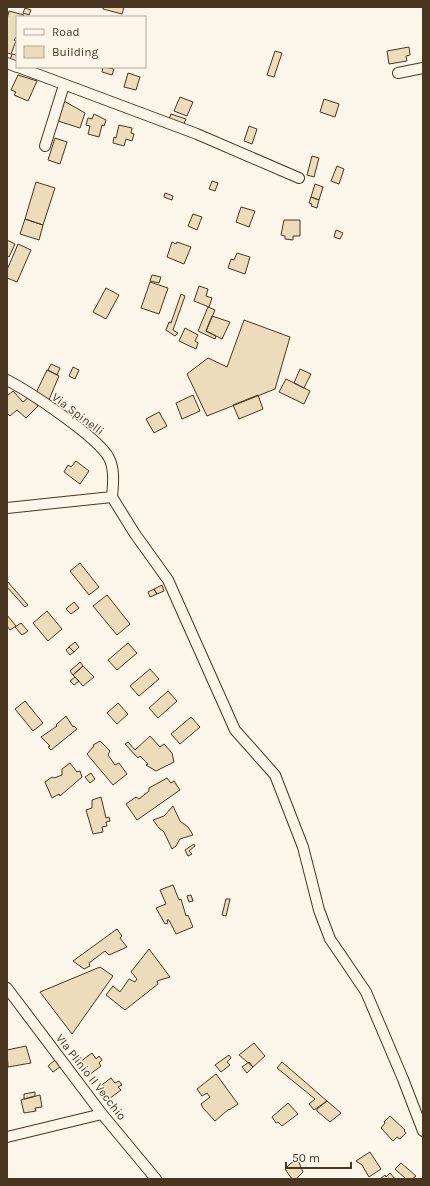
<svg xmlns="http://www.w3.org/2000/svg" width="430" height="1186" font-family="Karla,sans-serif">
<rect width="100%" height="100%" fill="#fbf6e9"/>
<!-- building -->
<path fill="#ecdcbc" stroke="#4a3520" d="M103,7H124L122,14L103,9Z
M25,8L31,10L29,15L23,13Z
M9,11L24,15L23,17H17V36L14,40L16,41L11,54L7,53V19Z
M409,47L410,55L406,56L407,61L389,64L387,51Z
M275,51L282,53L274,77L267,75Z
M12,54L17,55V62L10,60Z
M103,67L114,69L112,75L102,72Z
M128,73L140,77L136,90L124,87Z
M18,75L37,81L28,101L14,95L16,92L11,90Z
M180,97L193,102L187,116L174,111Z
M324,99L339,104L335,117L320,112Z
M64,101L85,113L80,128L55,120Z
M94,114L106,120L104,126L102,125L99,137L88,134L90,126L86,125L88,118L92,119Z
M171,114L186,119L182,128L168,122Z
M119,125L132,128L131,133L134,134L132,141L126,139L124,146L113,143L114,137L116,138Z
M249,126L257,129L252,144L244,141Z
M55,138L67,142L60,164L48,160Z
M312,156L319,158L314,177L307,175Z
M337,166L344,169L339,184L331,181Z
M212,181L218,183L215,191L209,189Z
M36,182L55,188L43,225L25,219Z
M315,184L323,187L319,200L311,197Z
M165,193L173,196L172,200L164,197Z
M311,197L319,200L317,208L311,206L312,204L309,203Z
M241,207L255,211L249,227L236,222Z
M193,214L202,217L197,230L188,226Z
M25,219L43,225L39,240L20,234Z
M284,220H300V236H293V240L285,239V236L281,235Z
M336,230L343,233L340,239L334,237Z
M7,240L15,244L9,257L7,256Z
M172,242L176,244L177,242L191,247L184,264L167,257Z
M18,244L31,250L17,282L7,278V270Z
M237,253L250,257L245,274L228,268L231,259L234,260Z
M152,275L161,277L159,283L150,281Z
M150,282L168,288L159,314L141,308Z
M199,286L208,289L206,296L212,298L209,307L194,301Z
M106,288L119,295L106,319L93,312Z
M181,294L185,296L173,330L178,333L175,336L166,330L169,322L171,323Z
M208,307L215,310L206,331L216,336L215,339L198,331Z
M212,316L230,322L222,339L206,331Z
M244,320L290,337L275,389L207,416L187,374L208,358L227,367Z
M185,328L198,335L195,341L198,343L196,349L179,341Z
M51,364L60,368L57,375L48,370Z
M73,367L79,370L75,379L69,376Z
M300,369L311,374L304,388L294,383Z
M47,370L59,376L48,402L35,395Z
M286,379L310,391L304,404L279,392Z
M13,391L23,402L29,397L38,406L26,418L17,410L10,416L7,413V396Z
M193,395L200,411L182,419L176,403Z
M258,395L263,409L239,419L233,405Z
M159,412L167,426L154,433L146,419Z
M76,461L89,471L80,484L64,472L68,465L71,467Z
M80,563L99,587L89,595L70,571Z
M7,581L28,605L25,607L7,587Z
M162,585L164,591L157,594L154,589Z
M154,589L157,594L150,597L148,592Z
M107,595L130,624L117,635L93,606Z
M74,602L79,608L71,614L66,609Z
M47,611L62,629L48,641L33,623Z
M7,615L16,626L10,630L7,626Z
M21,623L28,631L22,635L15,627Z
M75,642L79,647L74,652L69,647Z
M128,643L137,653L117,670L108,660Z
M69,647L74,652L70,655L66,650Z
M80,662L83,666L73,675L70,671Z
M83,666L94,677L83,686L73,675Z
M150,669L159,679L139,696L130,686Z
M75,677L79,681L74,685L70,681Z
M168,691L177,701L158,718L149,708Z
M25,701L43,723L33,731L15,709Z
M118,703L128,714L117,724L107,713Z
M66,716L73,727L74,726L77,729L51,750L48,747L50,746L41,737L57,726L56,725Z
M191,717L200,727L180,744L171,734Z
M150,736L160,747L164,744L172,753L174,762L156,771L146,765L148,764L140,756L138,758L125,744L128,742L135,750Z
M100,741L110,751L108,755L115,765L119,763L127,774L113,785L87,754L94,746L93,745Z
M70,763L77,772L80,771L82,777L60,796L59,794L52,798L45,782L52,777L54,778L62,775V769Z
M91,773L95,779L90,783L85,777Z
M167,778L171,783L174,781L180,790L137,820L126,804L136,797L139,799L149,791V788Z
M101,797L106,818L109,817L110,821L106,822L107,826L102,827L103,832L93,834L86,810L92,808V800Z
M173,806L180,821L188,827L193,835L180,839L176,846L172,849L164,832L159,828L153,820L164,816Z
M194,844L195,846L189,851L192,854L188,856L185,850Z
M173,885L179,900L181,899L186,916L188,915L193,927L176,934L169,920H167L168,923L165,924L156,908L166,904L160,890Z
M191,895L193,901L189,902L187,896Z
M226,899H230L226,916L222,915Z
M117,929L122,936L120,938L127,947L109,955L105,951L89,963L90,966L84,969L73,961Z
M149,949L170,977L157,981L158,984L125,1010L106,995L113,986L120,992L129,979L135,982L137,979L131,972Z
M100,967L113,976L72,1034L40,992Z
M254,1043L265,1056L253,1067L239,1055Z
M26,1046L31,1063L8,1067L7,1050Z
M92,1053L96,1059L99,1056L102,1060L99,1063L101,1066L89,1075L80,1062Z
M229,1055L231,1058L227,1062L230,1065L221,1072L215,1065Z
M55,1060L61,1066L53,1072L48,1066Z
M249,1062L253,1067L247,1073L242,1067Z
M282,1062L327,1101L314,1110L309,1104L315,1099L277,1068Z
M216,1074L238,1104L229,1110V1109L215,1121L203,1108L201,1104L210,1097L207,1093L202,1096L197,1089Z
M111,1078L115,1083L119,1081L122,1085L118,1087L121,1090L109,1099L99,1087Z
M35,1092V1096L24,1099V1094Z
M40,1095L42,1107L35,1108L36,1111L24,1113L21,1100Z
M327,1101L341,1113L330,1122L317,1111V1109Z
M288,1103L298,1114L282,1126L278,1122L276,1123L272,1117Z
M390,1116L405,1130L404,1131L406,1133L400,1139L397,1137L393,1141L381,1128L385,1123L384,1122Z
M370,1152L381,1169L369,1177L362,1165L356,1161Z
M298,1160L303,1172L296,1179H292L285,1169L291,1163Z
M401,1163L416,1176L412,1179H406L395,1169Z
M390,1173L395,1179H380L385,1175L386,1177Z"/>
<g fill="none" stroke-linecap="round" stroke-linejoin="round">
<defs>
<path id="minor" d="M7,63L17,67
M18,67L197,134L299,178
M398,73L423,68
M45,146L64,85
M7,380C30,392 98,437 109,458C115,470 113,485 112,497L7,508
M112,497L135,534L168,580L235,730L275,775L303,847L319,910L330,939L366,992L403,1079L423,1131
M7,988L102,1114L156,1179
M7,1137L102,1114"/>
</defs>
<!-- minor casing -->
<use href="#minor" stroke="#4a3520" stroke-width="12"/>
<!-- minor -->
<use href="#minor" stroke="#fbf6e9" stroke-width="10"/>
</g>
<g text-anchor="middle" stroke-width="3" stroke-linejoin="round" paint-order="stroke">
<!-- street labels -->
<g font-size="12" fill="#4a3520" stroke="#fbf6e9">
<text transform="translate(78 414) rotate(37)" y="4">Via Spinelli</text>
<text transform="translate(91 1077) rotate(52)" y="4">VIa Plinio Il Vecchio</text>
</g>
</g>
<!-- border -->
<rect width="430" height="1186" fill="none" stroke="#4a3520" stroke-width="16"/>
<!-- legend -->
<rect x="16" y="16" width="130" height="52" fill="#fbf6e9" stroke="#b4a999"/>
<rect x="24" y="29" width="20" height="6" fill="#fbf6e9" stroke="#b4a999"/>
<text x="52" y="36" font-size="12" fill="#4a3520">Road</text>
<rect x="24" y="46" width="20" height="12" fill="#ecdcbc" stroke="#b4a999"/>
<text x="52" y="56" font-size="12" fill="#4a3520">Building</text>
<!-- scale -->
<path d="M286 1162v6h65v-6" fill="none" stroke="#4a3520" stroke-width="2"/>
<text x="292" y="1162" font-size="12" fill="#4a3520" stroke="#fbf6e9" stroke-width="3" paint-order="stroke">50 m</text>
</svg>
